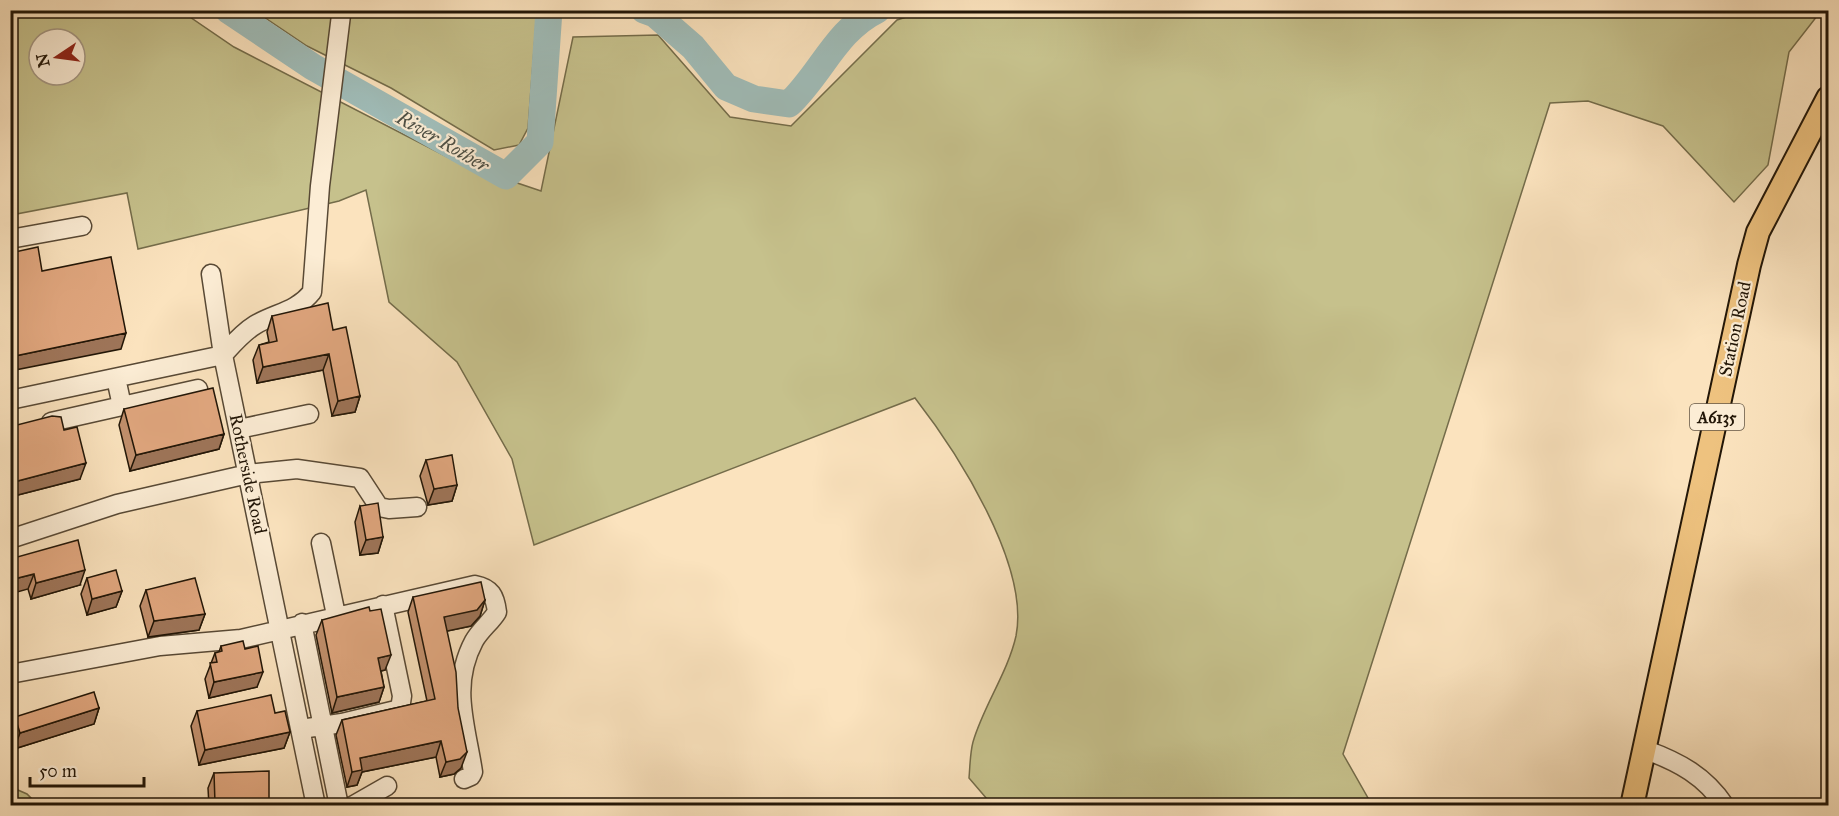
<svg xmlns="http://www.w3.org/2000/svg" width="1839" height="816" font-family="'IM FELL Great Primer',serif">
<rect width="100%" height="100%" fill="#fbe3be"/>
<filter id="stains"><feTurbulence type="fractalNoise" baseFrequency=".00333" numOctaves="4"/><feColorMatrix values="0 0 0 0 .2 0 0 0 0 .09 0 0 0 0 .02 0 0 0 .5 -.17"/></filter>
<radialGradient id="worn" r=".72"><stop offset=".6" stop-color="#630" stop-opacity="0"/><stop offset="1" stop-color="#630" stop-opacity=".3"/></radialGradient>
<!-- green -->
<path fill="#c6c18c" stroke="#746c4a" stroke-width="1.5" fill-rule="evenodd" d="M11,11H181L234,47L461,164L541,191L573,37L658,35L730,117L791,126L897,20L925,11H1821L1789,52L1768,165L1734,202L1663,126L1588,101L1550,103L1343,754L1372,805L993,806L969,778C970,767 970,753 973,742C983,707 1008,672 1016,636C1030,565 957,452 915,398L534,545L512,459L457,362L389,302L366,190L339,201L138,249L127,193L11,215ZM39,39H75V75H39Z
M255,11H537L528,128L519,145L494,150L391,88L307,46Z
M11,787L27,794L38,805H11Z"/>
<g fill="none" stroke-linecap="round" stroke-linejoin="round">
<!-- river -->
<path stroke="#a0bdb9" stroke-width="27" d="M228,10L313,67L506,176L540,142L549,10
M644,10L655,14L693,47L726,87L754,99L789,104C821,74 836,30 877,10"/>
<defs>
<path id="minor" d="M10,239L82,226
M211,274L223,355
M223,355C233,344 242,333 255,325C275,313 296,312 312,292L320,186L341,15
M10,400L223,355L316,806
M122,406L198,389
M51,422L122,406L116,378
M239,429L309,414
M10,539L117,504L248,474L297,469L360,478L379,507L389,509L417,507
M321,543L336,615
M302,623L339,806
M10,674L160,646L241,639L475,585C491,588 495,596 497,612C491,622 480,630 474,641C450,686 466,725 473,772L471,776L464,779
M301,729L342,723L400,709L402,696L383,605
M1646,750C1679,762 1705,776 1725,806
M352,806L387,786"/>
<path id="major" d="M1632,806L1749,265L1758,232L1828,98"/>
</defs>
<!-- minor casing -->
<use href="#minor" stroke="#584935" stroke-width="21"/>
<!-- major casing -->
<use href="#major" stroke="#221607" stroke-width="26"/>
<!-- minor -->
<use href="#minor" stroke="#fcedd5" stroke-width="18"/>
<!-- major -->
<use href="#major" stroke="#eec27f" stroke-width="22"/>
</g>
<!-- wall -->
<path fill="#c2906d" stroke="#221607" stroke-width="1.5" d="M272,316L333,330L360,396L355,412L332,416L323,370L257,383L253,360L259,345L269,342L267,332Z
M124,409L224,434L219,449L130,471L119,425Z
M13,426L64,430L80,479L10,497V432Z
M426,460L457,485L452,501L428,505L420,476Z
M360,506L383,537L378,553L360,555L355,522Z
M10,559L80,585L31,599L28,589Z
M87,578L122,591L116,607L87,615L81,594Z
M146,590L205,614L199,630L148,637L140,606Z
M413,597L485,600L480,616L471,626L447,631L461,768L454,774L440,777L436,757L362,772L357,785L347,787L336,735L342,720L427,701L408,612Z
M322,620L385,670L381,671L384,687L379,702L332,713L316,635Z
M221,646L245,649L257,687L209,698L205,679L215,653L219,652Z
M99,708L94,724L14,749L10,738V729L15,717Z
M197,711L275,713L290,732L284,748L199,765L191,726Z
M214,773L269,802L268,806H209L208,788Z"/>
<!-- shaded-wall -->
<path fill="#9e7559" stroke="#221607" stroke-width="1.5" d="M126,333L121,349L10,371V357Z
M329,354L323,370L257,383L263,367Z
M360,396L355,412L332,416L338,401Z
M224,434L219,449L130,471L136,455Z
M86,463L80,479L10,497V483Z
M457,485L452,501L428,505L434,489Z
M383,537L378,553L360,555L366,540Z
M85,570L80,585L31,599L36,583Z
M34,574L28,589L10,594V580Z
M122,591L116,607L87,615L92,599Z
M485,600L480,616L471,626L438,633L444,617Z
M205,614L199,630L148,637L154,621Z
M391,655L385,670L372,673L378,658Z
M263,672L257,687L209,698L214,682Z
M384,687L379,702L332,713L337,697Z
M99,708L94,724L14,749L20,733Z
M290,732L284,748L199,765L205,750Z
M441,741L436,757L362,772L357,785L347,787L352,772L360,758Z
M467,752L461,768L454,774L440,777L446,762Z
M269,802L268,806H214L215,803Z"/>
<!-- building -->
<path fill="#e1a77f" stroke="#221607" stroke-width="1.5" d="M38,247L42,271L111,257L126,333L10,357V253Z
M328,303L333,330L346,327L360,396L338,401L329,354L263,367L259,345L277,341L272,316Z
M213,388L224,434L136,455L124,409Z
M52,416L61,417L64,430L77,427L86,463L10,483V443L16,441L13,426Z
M452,455L457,485L434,489L426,460Z
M378,503L383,537L366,540L360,506Z
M78,540L85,570L36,583L34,574L10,580V559Z
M116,570L122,591L92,599L87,578Z
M195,578L205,614L154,621L146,590Z
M481,582L485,600L477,610L444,617L456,672L458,708L467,752L460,759L446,762L441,741L360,758L362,770L352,772L342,720L435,699L413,597Z
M369,607L370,611L381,609L391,655L378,658L384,687L337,697L322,620Z
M243,641L245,649L258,646L263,672L214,682L210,663L217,662L215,653L222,651L221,646Z
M94,692L99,708L20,733L15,717Z
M271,695L275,713L285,711L290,732L205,750L197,711Z
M269,771V802L215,803L214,773Z"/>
<g text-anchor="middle" stroke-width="4.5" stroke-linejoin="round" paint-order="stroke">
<!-- shield labels -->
<rect fill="#fcedd5" stroke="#635645" stroke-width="1.5" x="1690" y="404" width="54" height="26" rx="4.5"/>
<g font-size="16" font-weight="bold" fill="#221607">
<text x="1717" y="423">A6135</text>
</g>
<!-- street labels -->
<g font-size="18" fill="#221607" stroke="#fcedd5">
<text transform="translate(1735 329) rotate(-78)" y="6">Station Road</text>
<text transform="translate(248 474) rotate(78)" y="6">Rotherside Road</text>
</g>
<!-- water labels -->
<g font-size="20" font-style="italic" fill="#4e5045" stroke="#fcedd5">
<text transform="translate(443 141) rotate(30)" y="7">River Rother</text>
</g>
</g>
<!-- margin -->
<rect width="1839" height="816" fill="none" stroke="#fbe3be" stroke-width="36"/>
<rect x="12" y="12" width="1815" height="792" fill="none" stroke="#221607" stroke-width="3"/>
<rect x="18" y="18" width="1803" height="780" fill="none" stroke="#221607" stroke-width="1.5"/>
<!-- north arrow -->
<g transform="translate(57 57) rotate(257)"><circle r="28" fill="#fcedd5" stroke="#a59783" stroke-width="1.5"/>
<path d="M0-4.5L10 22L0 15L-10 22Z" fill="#8f2418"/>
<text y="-9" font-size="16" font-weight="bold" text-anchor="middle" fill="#221607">N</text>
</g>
<!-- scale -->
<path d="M30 777v9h114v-9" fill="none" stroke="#221607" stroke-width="3"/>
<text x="39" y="777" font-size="18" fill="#221607" stroke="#fcedd5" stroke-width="4.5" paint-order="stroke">50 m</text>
<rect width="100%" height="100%" filter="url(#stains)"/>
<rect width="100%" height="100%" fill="url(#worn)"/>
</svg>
